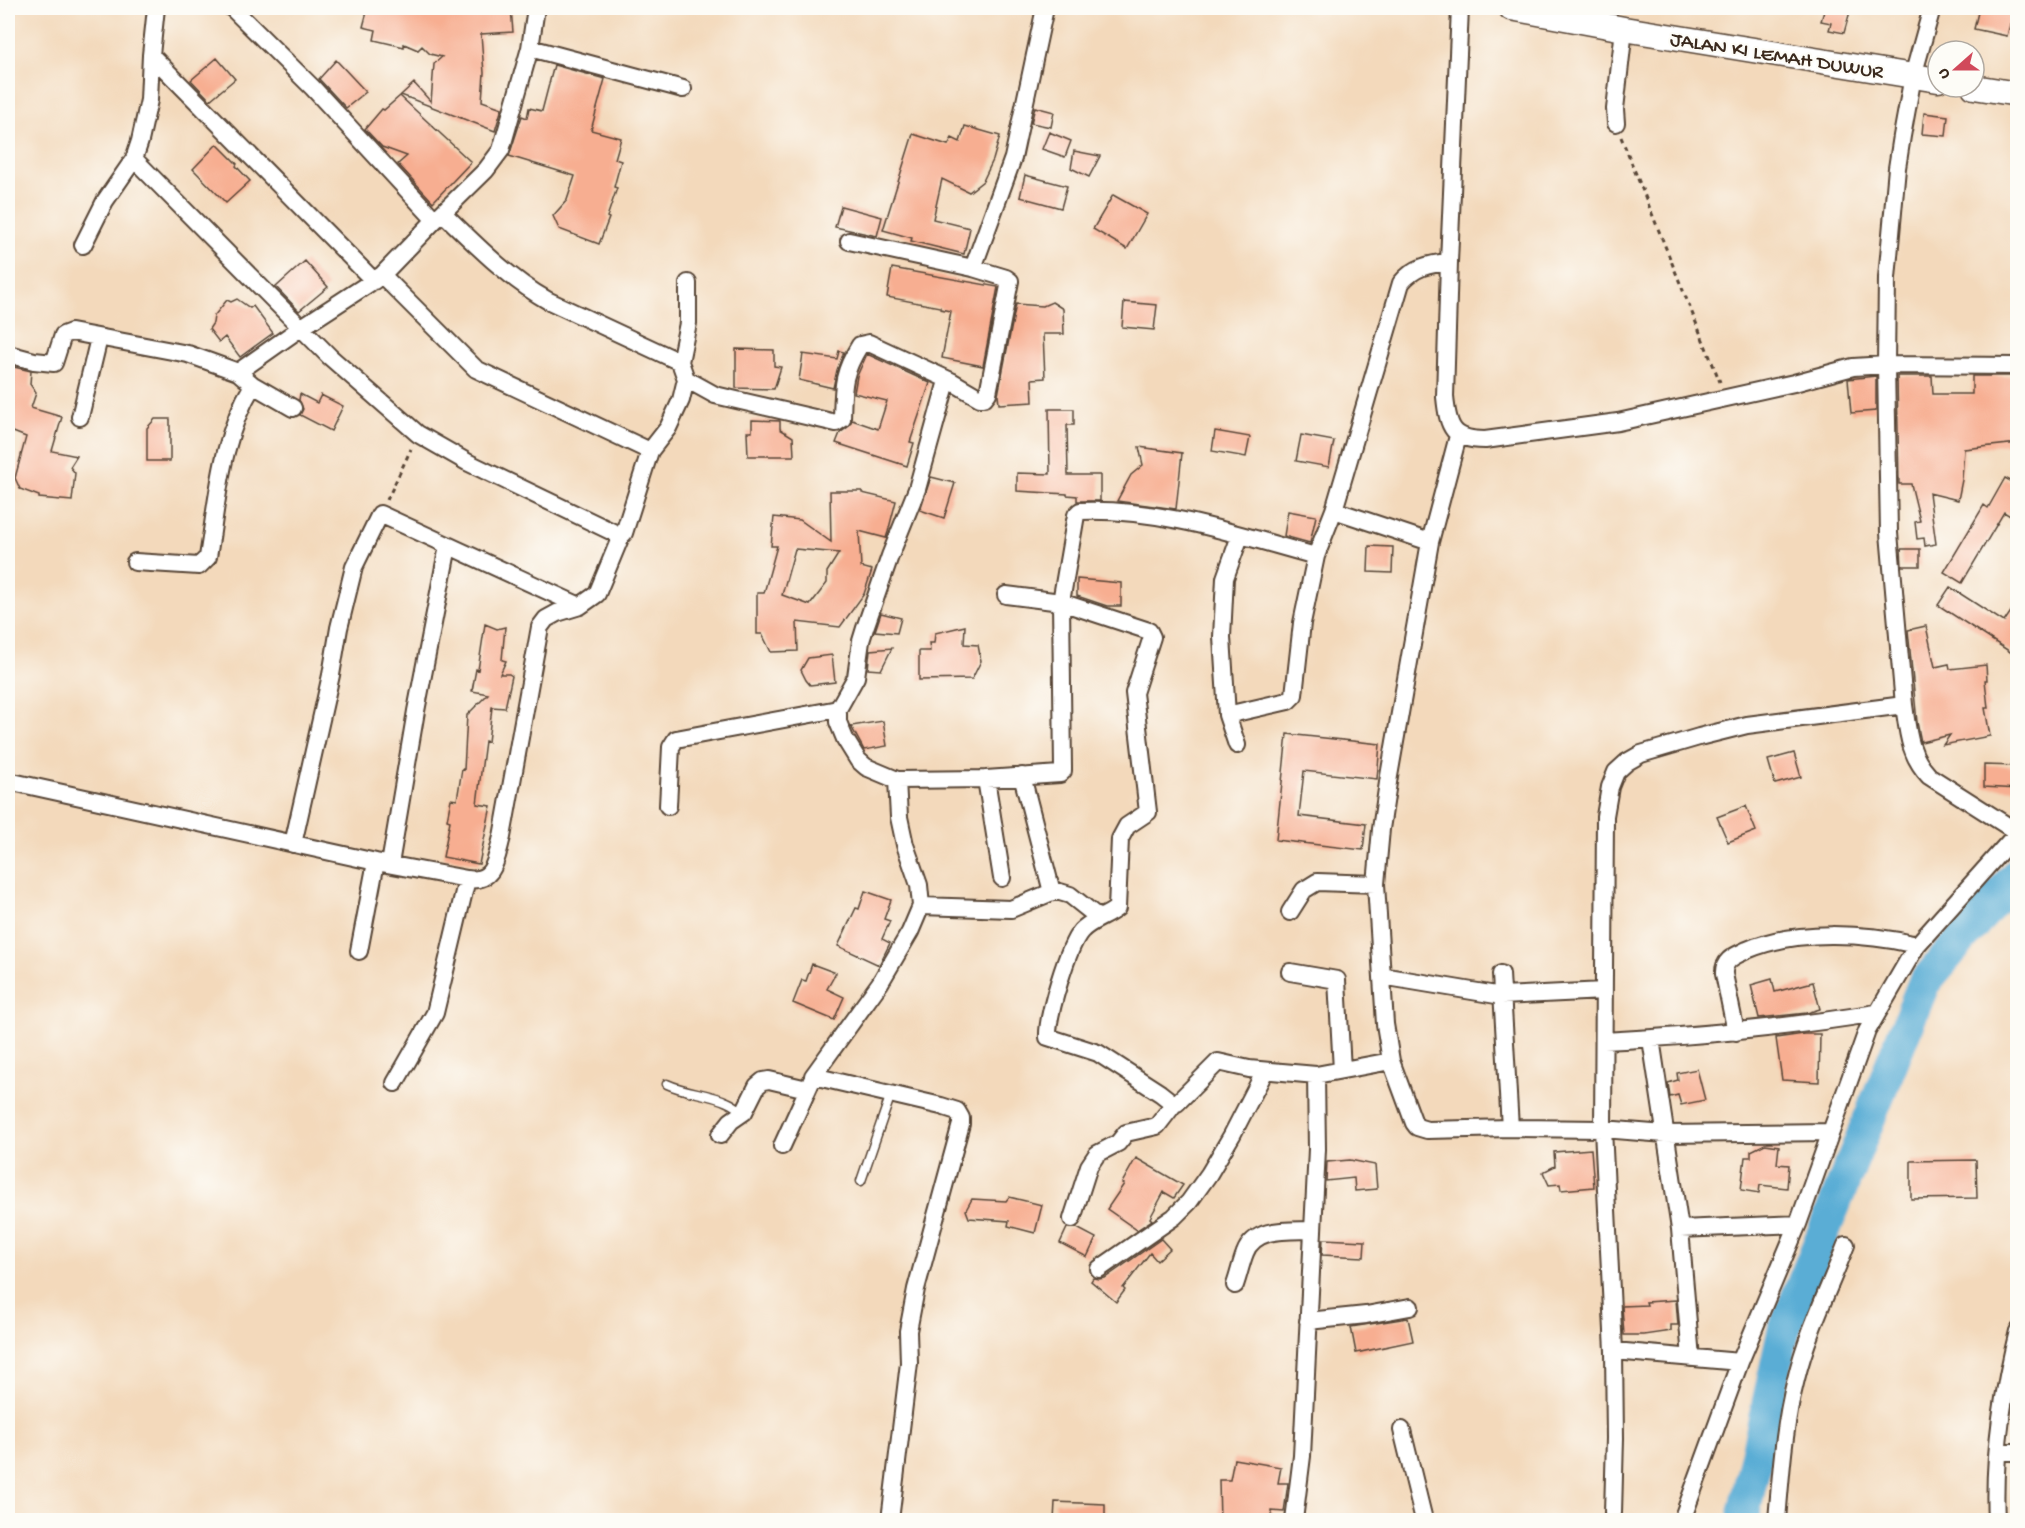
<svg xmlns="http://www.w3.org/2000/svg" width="2025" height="1528" font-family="'Gochi Hand',sans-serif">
<rect width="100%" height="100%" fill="#fdfcf7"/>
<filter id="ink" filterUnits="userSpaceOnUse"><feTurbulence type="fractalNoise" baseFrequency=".0167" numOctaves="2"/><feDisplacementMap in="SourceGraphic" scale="12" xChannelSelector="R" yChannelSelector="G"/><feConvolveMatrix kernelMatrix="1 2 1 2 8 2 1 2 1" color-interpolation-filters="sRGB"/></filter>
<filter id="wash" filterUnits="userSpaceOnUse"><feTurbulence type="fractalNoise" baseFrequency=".008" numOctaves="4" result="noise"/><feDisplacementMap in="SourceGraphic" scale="24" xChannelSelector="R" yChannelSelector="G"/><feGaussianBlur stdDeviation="1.35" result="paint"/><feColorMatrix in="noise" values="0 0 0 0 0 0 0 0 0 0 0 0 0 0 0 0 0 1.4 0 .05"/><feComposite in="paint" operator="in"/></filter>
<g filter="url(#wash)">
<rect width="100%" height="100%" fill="#f3d9bb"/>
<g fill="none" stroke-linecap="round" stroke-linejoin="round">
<!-- river -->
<path stroke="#5aadd5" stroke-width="33" d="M1745,1520L1744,1512L1784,1330L1924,983L2018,873"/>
</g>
<g id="blocks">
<!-- building -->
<path fill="#f7ae91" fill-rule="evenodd" d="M368,8H511L513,32L481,34L484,73L482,101L502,108L495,131L401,95L414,83L431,102L434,64L442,57L430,54L422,46L418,50L404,44V47L374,40L376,30L363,27Z
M1825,8H1851L1844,33L1829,30L1831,23L1821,21Z
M1979,8H2018V25L2010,24L2007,36L1974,29Z
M217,58L235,79L210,100L191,80Z
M336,60L366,92L346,108L319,79Z
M554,65L605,79L591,130L621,138L615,159L621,161L614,187L617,188L607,217L609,218L599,244L559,229L553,216L567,200L575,176L509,156L522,116L527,118L529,108L542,111Z
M400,96L471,162L433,202L398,164L407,156L382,147L365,129L382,109L384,110Z
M1035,107L1054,112L1051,127L1031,123Z
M1924,113L1948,116L1946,136L1922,134Z
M965,126L1000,136L993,160L983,181L969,192L942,179L933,219L970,228L964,254L911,241L912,238L883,230L913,134L948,145L952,138L960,142Z
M1049,132L1071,141L1065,157L1042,149Z
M217,144L237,164L236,166L250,181L226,203L193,169Z
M1074,151L1100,156L1089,177L1071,168Z
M1025,175L1067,186L1061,208L1020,197Z
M1113,195L1147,214L1127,249L1093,229Z
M841,206L882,217L877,236L835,227Z
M305,261L328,287L299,311L276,287Z
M892,268L998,287L983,366L942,358L951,311L940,309V307L887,297Z
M237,299L250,308L253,306L273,333L240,357L225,337L219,342L209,329L213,323L214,316L227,300L231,302Z
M1052,302L1063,309L1064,334H1043L1045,378L1032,379L1033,402L999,404L998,395L1016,304L1043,306Z
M1124,302L1157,305L1154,330L1122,327Z
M736,349L774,350V366L781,367L774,389L736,388Z
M839,351L844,352L837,370L833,388L799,380L803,354L837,359Z
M867,354L930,383L910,442L914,443L907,466L836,443L840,433L848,427L852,420L878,429L887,401L854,393L857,376Z
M14,367L31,371L30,384L36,393L31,408L62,417L52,451L77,456L70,467L75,473L72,501L39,498V496L20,489L15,478L26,437L8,430V384Z
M1876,376V411L1851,413L1848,379Z
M1897,376H1932L1933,394H1972V376H2018V443L1964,449L1962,480L1958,500L1929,493L1936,544L1925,546L1924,538L1917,539L1915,522L1920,521L1911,484H1899Z
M300,394L317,403L321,395L343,406L331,431L300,415L303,409L299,400Z
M1049,409H1074V425H1067L1068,475H1100V501H1077V496L1067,495V494L1017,491V473L1050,474Z
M155,419H170V461H147V428Z
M752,420L780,421V429L793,437L794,456H748L747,432H752Z
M1215,431L1250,437L1246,457L1212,451Z
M1301,435L1334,441L1329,467L1296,461Z
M1139,447L1182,453L1176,509L1117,501L1131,475L1143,465Z
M931,477L955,483L944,518L920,510Z
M2005,478L2018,485V521L2004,512L1962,583L1944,572L1984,505L1988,508Z
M830,491H862V493L896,501L888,532L886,538L859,531L861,567L872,570L864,594L840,627L797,622L798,651L771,652L762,634H757V593H764L777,546H771L774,517L800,520L831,542ZM795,549L839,553L827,572V583L810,605L782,595Z
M1288,511L1316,516L1310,543L1284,536Z
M1369,546L1393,547L1392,573L1368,572Z
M1901,549H1920V566H1902Z
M1077,579L1121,583V606H1107L1077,596Z
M1950,587L2004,622L2018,601V657L1938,605Z
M881,613L901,618L897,633L875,631Z
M485,624L497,629L505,627L502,660L506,661L500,674H509L512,676L505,708L492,707L488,742L485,741L477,804L491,806L479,864L443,857L450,821L447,820L451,799L457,800L462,769L464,770L467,715L488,694L472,691L476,669L478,670Z
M965,626L964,644L978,645L981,661L972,679L919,680V651H930L929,643H934L935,633Z
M1926,626L1935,667L1949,664L1950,669L1986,665L1987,680H1985L1988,708H1985L1990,736L1943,745L1950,735L1921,742L1917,722L1908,630Z
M892,648L881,670L868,669L870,650Z
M832,655L835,682L810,685L806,680L801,670L808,658Z
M883,721L887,746L864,750L851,726Z
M1287,734L1380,744L1377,779L1304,771L1299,816L1366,824L1363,850L1276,840Z
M1794,753L1801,777L1775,784L1768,760Z
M1984,765L2018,766V789L1984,787Z
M1746,806L1756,831L1728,842L1717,817Z
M865,891L891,900L884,919L890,921L882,939L890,943L879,965L838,946L856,908L859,909Z
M812,964L836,973L827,989L844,997L834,1020L793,1003L802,980L806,981Z
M1772,979L1775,992L1813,982L1820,1009L1807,1013L1759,1018L1751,985Z
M1804,1034H1820L1819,1082L1782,1080L1776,1038Z
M1697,1069L1705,1100L1681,1105L1678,1095L1670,1097L1668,1083L1678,1080L1677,1073Z
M1765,1144L1779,1146L1777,1164L1789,1165L1787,1188L1760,1185L1759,1193L1741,1190L1745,1157H1751V1151Z
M1591,1149L1594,1187L1561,1190L1560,1184L1549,1185L1543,1172L1555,1166L1554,1152Z
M1136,1158L1183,1185L1174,1198L1164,1192L1150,1218L1152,1220L1137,1230L1107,1209L1124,1184L1122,1183Z
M1350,1160L1375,1165L1377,1189L1355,1191L1354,1178L1326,1181L1327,1162Z
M1976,1160L1977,1198L1911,1199V1161Z
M1009,1197L1042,1205L1035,1233L1008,1226L1009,1221L969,1218L966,1210L972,1199L1006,1201Z
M1067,1228H1077L1096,1238L1087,1257L1060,1243Z
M1161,1239L1170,1249L1157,1261L1150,1253L1123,1288L1125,1290L1116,1302L1091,1281L1093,1278L1099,1279L1105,1278Z
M1323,1239L1365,1241L1364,1257L1322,1255Z
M1676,1300L1678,1325H1671V1331L1644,1335H1624L1622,1306L1647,1305L1646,1302Z
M1408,1318L1413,1341L1356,1353L1351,1327Z
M1234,1459L1281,1467L1278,1483H1288L1284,1512L1272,1511V1521H1220L1219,1480H1230Z
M1055,1502L1105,1504V1521H1054Z"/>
</g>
</g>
<g filter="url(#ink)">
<use href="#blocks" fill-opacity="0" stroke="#574436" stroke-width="1.5"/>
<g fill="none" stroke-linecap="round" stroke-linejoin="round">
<defs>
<path id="service" d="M1600,24L1603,8
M667,1084C686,1093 708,1093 727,1102C733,1104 738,1109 744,1112
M861,1181L891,1094"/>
<path id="minor" d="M232,8L313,88L435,220L486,170L501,150L530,48L536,8
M1460,8L1449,262L1445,397C1448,428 1453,440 1485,440L1618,422L1794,383L1853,367L1886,365L2018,366
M530,48L683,89
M151,55L374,281
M1616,123L1615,109L1624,29
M134,159L330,357L418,434L467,462L621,536
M83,245L105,201L134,159L140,141L149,100L151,55L156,8
M973,268L1013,158L1045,8
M382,275L476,369L650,451
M8,354L34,361L54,363L63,335L71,332L188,354L238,372L253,385L293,408
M680,362L688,323V283
M238,372L302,327L382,275L435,220
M686,379L715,395L836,423L842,419C843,386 842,374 860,345L869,343L951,381L980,398H984L988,393L1010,281L1006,278L973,268L849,241
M947,381L917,489L890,556L865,628L861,641L856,677L838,709V722L845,739L858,760L866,767L897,780L986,779L1060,774L1063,771V768L1061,602L1149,631L1152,637L1134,693L1148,812L1127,826L1120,839L1117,908C1106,917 1091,920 1081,931C1068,946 1047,1016 1048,1037L1098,1053L1160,1093L1174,1104L1177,1103L1218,1062L1249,1069L1316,1075L1391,1061
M80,417L99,338
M1458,436L1430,542L1389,776L1381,829L1376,884L1385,1024L1391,1061L1414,1123L1417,1127L1427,1130L1510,1128L1603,1129L1665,1134L1829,1132
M1334,510L1430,542
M135,562L199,566L208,557C218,498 221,437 253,385
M1006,595L1061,602L1076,515L1080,511C1162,508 1238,535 1316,556
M1904,705C1908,732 1909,755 1929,776L2017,832
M1227,715L1288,701L1294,695L1302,623L1316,556L1334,510L1401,283C1414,267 1429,264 1449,262
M1237,745L1227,715L1222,637L1225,578L1240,536
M1022,776L1052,892
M986,779L1002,878
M8,781L376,862L467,879C495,883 496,858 502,837L540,627L546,619L557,613L580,606L597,594L621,536L624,533L650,451L668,428L681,400L686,379L680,362L547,300C507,277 476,245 443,213
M668,806L671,747L676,739L838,709
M293,844L331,675L339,628L354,567L380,514L580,606
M390,864L416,711L448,546
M921,906L1011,909L1052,892H1060L1070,895L1099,918
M1290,912L1304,890L1317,882L1376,884
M359,951L376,862
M1290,972L1337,980L1342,1070
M1501,974L1510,1128
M1382,976L1502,996L1604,991
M1736,1032L1724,974C1723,959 1735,956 1747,950C1796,929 1866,933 1917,945
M1651,1039L1680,1229L1691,1358
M1604,1041C1695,1036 1786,1028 1876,1013
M395,1083L435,1013L467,879
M720,1135L731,1121L744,1112L757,1086L763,1081L769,1080L807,1089
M782,1146L812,1080
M1072,1219L1089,1166L1097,1154L1118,1143L1126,1133L1157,1126L1174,1104
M1680,1229L1798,1224
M1099,1269L1174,1217L1189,1202L1209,1174L1232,1135L1265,1071
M1235,1285C1239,1274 1241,1263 1245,1253C1255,1226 1290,1231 1313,1230
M1308,1321L1366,1315L1410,1307
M1614,1351L1740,1362
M1402,1430L1424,1520
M1999,1452H2018
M1613,1513L1615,1438L1614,1351L1603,1129L1605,816L1610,787L1616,772L1627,762L1641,754L1699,737L1747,725L1904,705L1889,533L1886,365L1887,278L1897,168L1902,136L1913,76L1932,8
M890,1520L909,1363L908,1331L916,1289L961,1124V1118L957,1111L941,1106L813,1076L880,983L910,932L921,906L919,885L905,845L899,817L897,780
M1294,1520L1302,1456L1317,1149L1316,1075
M1682,1520L1740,1362L1798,1224L1867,1031L1917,945L2018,832
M1777,1520C1781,1473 1784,1425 1796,1379C1807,1333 1829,1289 1846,1245
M1996,1520C1993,1459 2003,1391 2018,1331"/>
<path id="secondary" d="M1511,8L1624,29L1938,80
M1974,87L2018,94"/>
</defs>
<!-- service casing -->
<use href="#service" stroke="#574436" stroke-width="11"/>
<!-- minor casing -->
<use href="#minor" stroke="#574436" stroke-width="20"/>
<!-- secondary casing -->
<use href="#secondary" stroke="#574436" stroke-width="27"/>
<!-- path -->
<path stroke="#574436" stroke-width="3" stroke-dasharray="4.5 4.5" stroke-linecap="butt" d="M1621,137L1720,382
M387,500L411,449"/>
<!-- service -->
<use href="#service" stroke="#fff" stroke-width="8"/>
<!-- minor -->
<use href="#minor" stroke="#fff" stroke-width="16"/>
<!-- secondary -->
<use href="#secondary" stroke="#fff" stroke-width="24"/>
</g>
</g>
<g text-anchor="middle" stroke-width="4.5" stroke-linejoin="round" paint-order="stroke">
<!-- street labels -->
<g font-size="21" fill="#3b2a1e" stroke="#fdfcf7">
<text transform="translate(1777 54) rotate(9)" y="7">JALAN KI LEMAH DUWUR</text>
</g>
</g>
<!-- margin -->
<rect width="2025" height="1528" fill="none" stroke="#fdfcf7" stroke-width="30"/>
<!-- north arrow -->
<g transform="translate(1956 69) rotate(249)"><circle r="28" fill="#fdfcf7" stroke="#afa8a0" stroke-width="1.5"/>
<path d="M0-4.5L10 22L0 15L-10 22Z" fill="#d1495b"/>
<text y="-9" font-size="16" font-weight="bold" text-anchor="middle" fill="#3b2a1e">U</text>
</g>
</svg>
